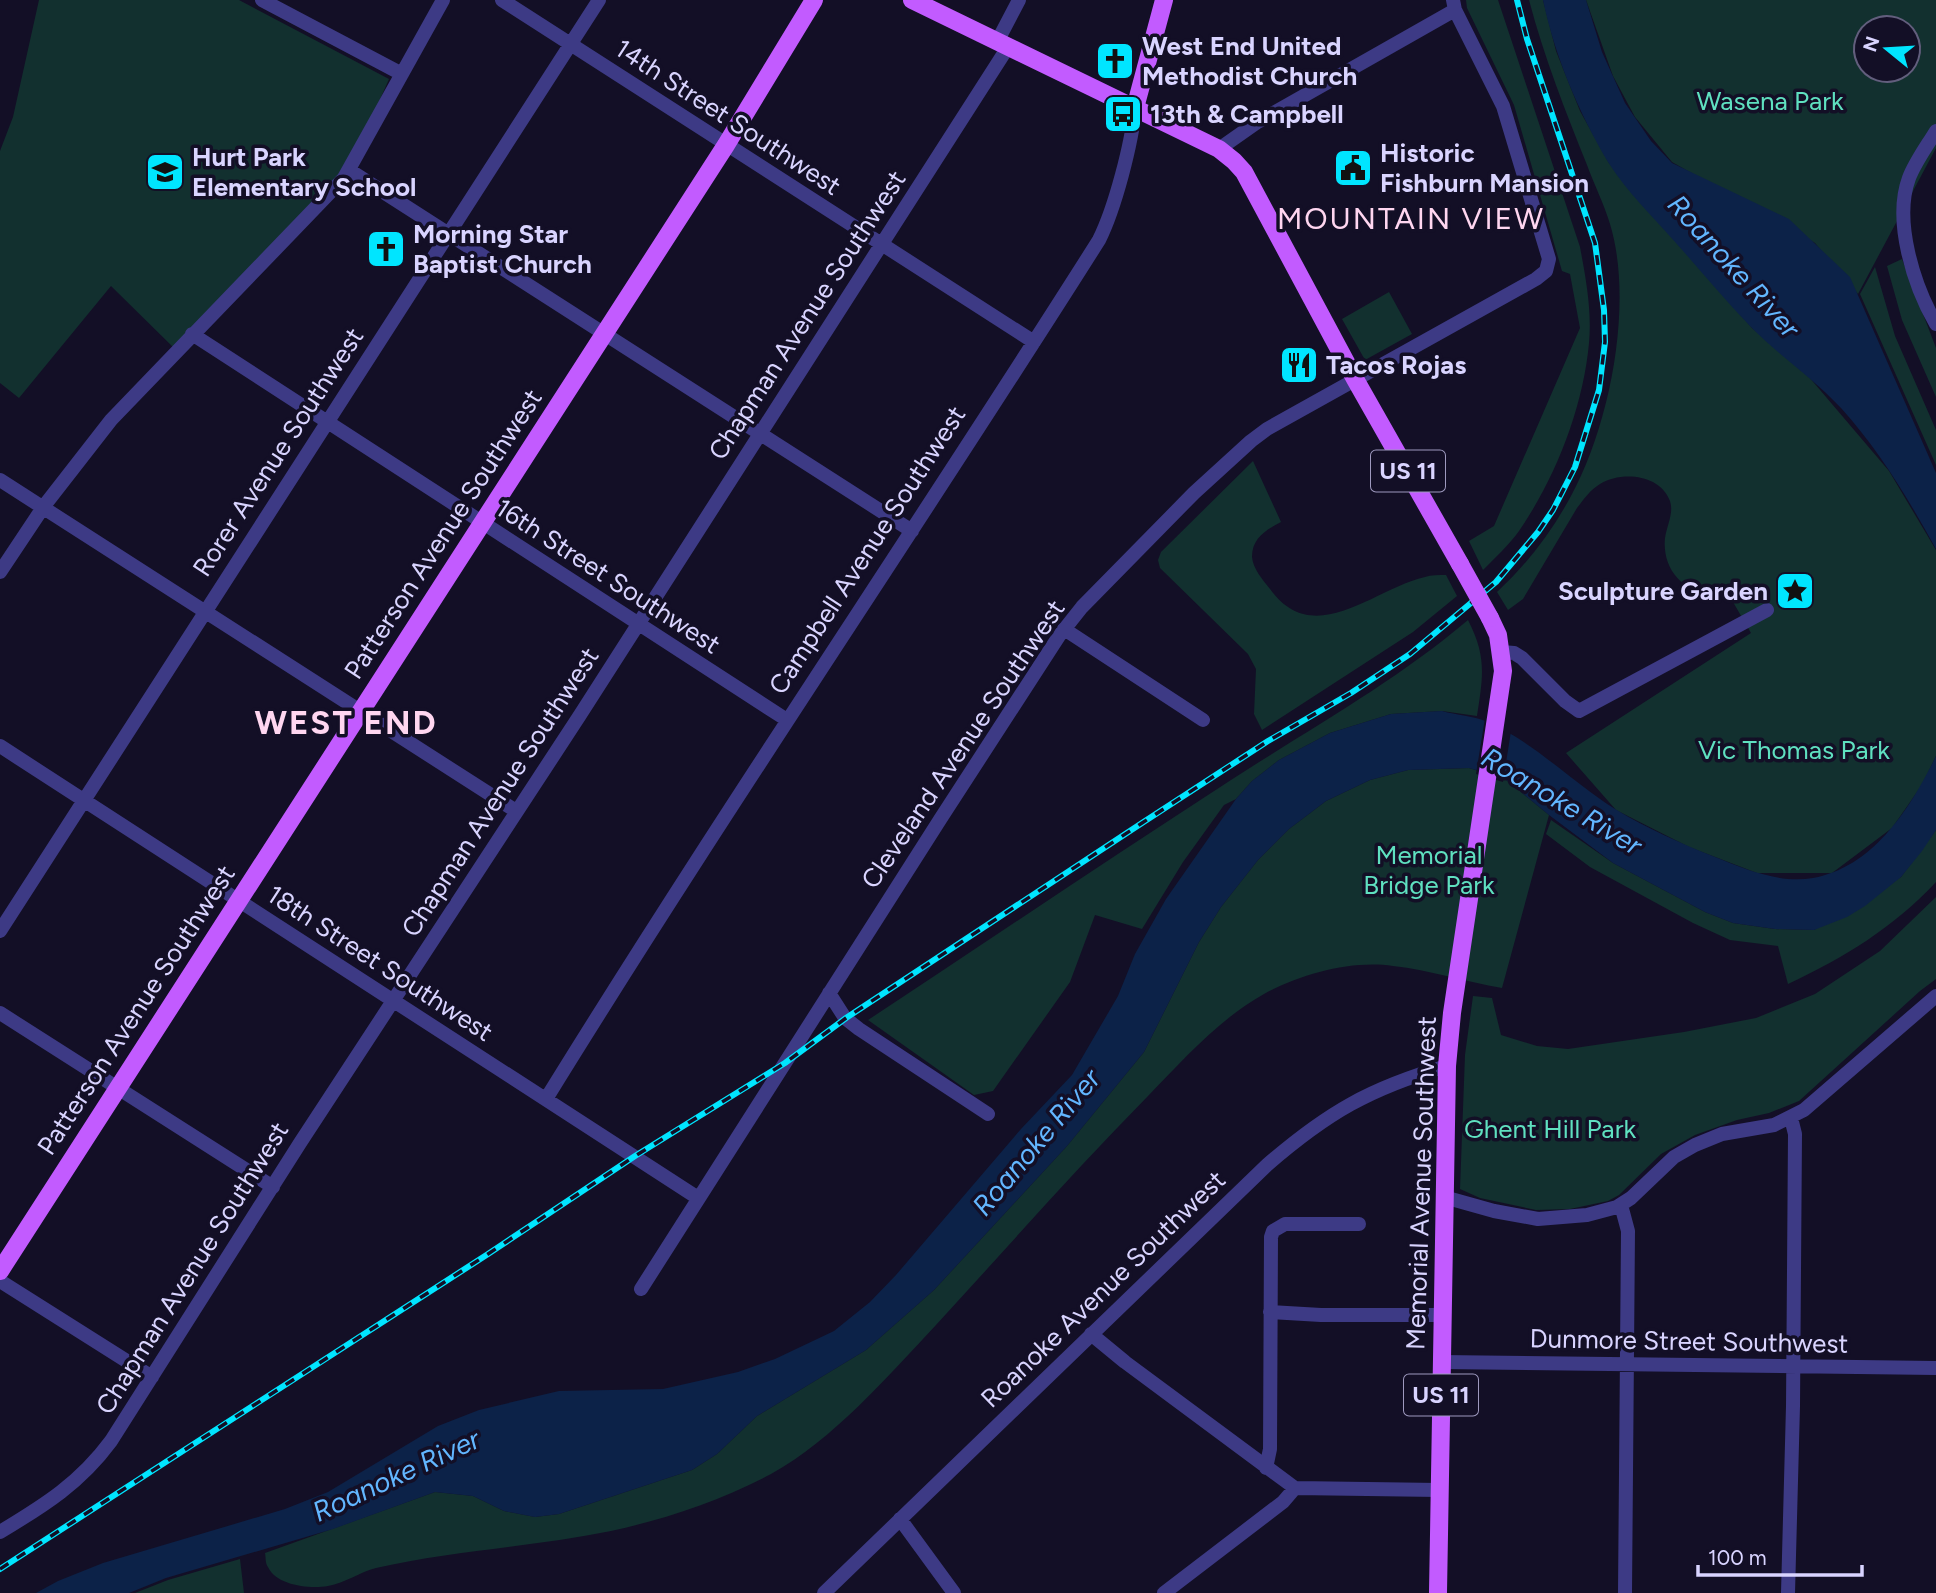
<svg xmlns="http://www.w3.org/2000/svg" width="1936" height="1593" font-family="Figtree,sans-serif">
<rect width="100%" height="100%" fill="#130f26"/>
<!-- green -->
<path fill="#12302f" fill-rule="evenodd" d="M39,0H239L389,79L349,170L176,350L111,286L19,398L0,383V151L13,117Z
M1466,0H1498L1580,247C1586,279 1592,311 1589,343C1583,408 1556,477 1519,531C1509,545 1495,558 1483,570L1469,541L1494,526L1580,328L1570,274L1562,271L1514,105L1467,8Z
M1529,0H1543L1556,51L1580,111L1609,163L1752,328L1809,377L1889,471L1936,550V756L1922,785L1892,828L1832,873H1757L1689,847L1616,810L1566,753L1751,633L1722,583L1710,594C1681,591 1662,567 1665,538C1667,525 1674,513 1670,501C1660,474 1621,471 1600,484C1590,490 1584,499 1577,508L1523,599L1508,610L1497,592C1527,564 1551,533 1571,496C1610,425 1634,303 1610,224C1604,204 1594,184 1587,165C1565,110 1544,57 1529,0Z
M1586,0H1936V148L1858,294L1815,243L1672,162L1635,117L1613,76ZM1866,28H1908V70H1866Z
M1902,259L1936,348V397L1902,320L1887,266Z
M1875,267L1895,336L1936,430V465L1860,294Z
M1389,292L1412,334L1365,360L1342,319Z
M1253,461L1281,522C1266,530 1252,538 1252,557C1253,569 1263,580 1270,589C1314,650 1373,589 1425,577C1431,575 1439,575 1446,575L1457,596L1413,632L1262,730L1254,714L1256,669L1248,654L1160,568L1158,560L1161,552Z
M1468,620C1487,657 1483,676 1477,716L1442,711L1391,714L1330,733L1279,760L1252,781L1236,799L1224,805L1183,862L1142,929L1095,915L1070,982L993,1091L974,1095L868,1020C989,940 1109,859 1231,780C1311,728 1395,682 1468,620Z
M1469,768L1505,779L1549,815L1502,988C1466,982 1430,970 1393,966C1351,960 1301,974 1264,994C1219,1019 1183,1060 1148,1096C1075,1170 1006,1249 936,1325C888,1376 833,1440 771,1474C722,1500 666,1519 611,1531C533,1547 454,1550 376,1568C360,1572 345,1583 328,1586C310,1589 277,1586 268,1567C265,1563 266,1558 265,1553L435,1492L473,1496L504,1511L535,1517L559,1514L692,1470L717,1454L757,1416L866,1350L934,1290L1067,1146L1144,1052L1199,942L1221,907L1258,860L1289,829L1326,801L1370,780L1408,770Z
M1551,820L1613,863L1705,912L1733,923L1775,929L1814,930L1901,877L1936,830V882C1893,928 1845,957 1788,984L1778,946L1730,940L1693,923L1590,867L1546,834Z
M1936,897V979L1920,991L1799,1101L1769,1113L1737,1120L1695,1135L1661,1154L1619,1195L1608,1201L1570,1209L1536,1210L1480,1198L1460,1189L1465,1055L1473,996L1492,998L1501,1035L1537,1046L1568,1049L1684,1032L1756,1018L1815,994L1880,951Z
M240,1559L244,1593H135L168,1580Z"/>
<!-- water -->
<path fill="#0c2248" d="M1543,0H1586L1602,52L1625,103L1651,141L1672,163L1789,219L1850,277L1936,473V549C1909,500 1879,450 1841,408C1813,378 1779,356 1750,326C1725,300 1701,271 1676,243C1653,217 1627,192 1608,162C1578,111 1555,57 1543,0Z
M1442,711C1456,715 1474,716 1488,722C1535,743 1572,782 1615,809C1646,828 1682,844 1715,857C1745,869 1780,884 1813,878C1874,867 1911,807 1936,756V830L1922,851L1901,877L1865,906L1847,917L1814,930L1775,929L1733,923L1705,912L1613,863L1549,815L1504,778L1469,768L1408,770L1370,780L1326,801L1289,829L1258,860L1221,907L1199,942L1144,1052L1067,1146L934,1290L866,1350L757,1416L717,1454L692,1470L559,1514L535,1517L504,1511L473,1496L435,1492L333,1529L166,1578L129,1593H36L58,1581L103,1563L285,1509L328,1492L438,1426L479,1410L559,1391L663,1389L738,1372L775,1359L834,1331L870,1302L896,1275L1021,1129L1072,1075L1118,996L1135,954L1166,899L1236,799L1252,781L1279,760L1330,733L1391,714Z"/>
<!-- pier -->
<path fill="#130f26" d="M1485,718L1511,731L1503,782L1476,774Z"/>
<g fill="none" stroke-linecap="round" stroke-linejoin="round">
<!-- minor -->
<path stroke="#3d3a85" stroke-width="14" d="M262,0L402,74
M502,0L1034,342
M997,42L1019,0
M1936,131C1927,146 1915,162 1909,178C1893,221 1914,286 1936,324
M1219,149L1256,123L1455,10
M349,170L912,531
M192,334L787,720
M0,480L516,811
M0,572L44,506L111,420L344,178L443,0
M1064,629L1203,720
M1502,652L1514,653L1522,658L1565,701L1579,711L1767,610
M0,746L698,1198
M0,931L599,0
M829,993L845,1018L859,1029L988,1114
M0,1013L273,1187
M546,1099C725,809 917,528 1099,240C1115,208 1132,143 1135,108
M1444,1197L1494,1211L1538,1219L1587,1215L1617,1207L1631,1198L1674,1157L1695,1145L1722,1134L1774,1125L1804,1110L1936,996
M1621,1205L1628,1231L1625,1593
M0,1281L152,1377
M641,1289L941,818L1059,636L1082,607L1194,493L1251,441L1267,429L1536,279L1546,271L1549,259L1503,106L1455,10L1453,0
M1270,1312L1321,1315H1441
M1091,1334L1125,1362L1295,1488L1439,1490
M1441,1362L1936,1368
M1266,1468L1270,1449L1271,1237L1273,1231L1285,1224H1359
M900,1519L954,1593
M0,1532C45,1505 80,1483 111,1441L300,1143L580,715L1008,47
M824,1593L1267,1165C1327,1113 1370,1088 1447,1066
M1164,1593L1283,1502L1295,1488
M1788,1593L1793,1406L1795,1134L1791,1118"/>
<!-- major -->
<path stroke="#c25bff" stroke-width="18" d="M912,0L1219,149L1234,161L1244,172L1355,379L1460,564
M1135,108L1164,0
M0,1271L726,145L814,0
M1438,1593L1447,1066L1452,1013L1503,671L1498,635L1490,618"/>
<defs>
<path id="rail" d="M0,1569L488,1254L635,1156L785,1063L846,1018L1142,823L1268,741L1351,693L1410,654L1496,582L1538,532L1553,510L1575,467L1599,390L1605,342L1604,310L1595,243L1527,39L1517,0"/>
</defs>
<!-- rail casing -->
<use href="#rail" stroke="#00e5ff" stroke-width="6"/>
<!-- rail -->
<use href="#rail" stroke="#130f26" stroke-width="3.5" stroke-dasharray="10" stroke-linecap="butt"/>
<!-- major-bridge -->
<path stroke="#c25bff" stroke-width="18" d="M1460,564L1490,618"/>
</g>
<!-- icons -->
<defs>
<symbol id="church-square" viewBox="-11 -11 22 22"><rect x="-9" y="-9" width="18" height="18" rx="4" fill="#00e5ff" stroke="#130f26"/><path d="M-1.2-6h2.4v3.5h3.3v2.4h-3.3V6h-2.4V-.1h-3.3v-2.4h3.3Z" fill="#111"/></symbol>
<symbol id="bus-square" viewBox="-11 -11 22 22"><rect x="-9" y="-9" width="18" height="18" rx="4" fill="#00e5ff" stroke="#130f26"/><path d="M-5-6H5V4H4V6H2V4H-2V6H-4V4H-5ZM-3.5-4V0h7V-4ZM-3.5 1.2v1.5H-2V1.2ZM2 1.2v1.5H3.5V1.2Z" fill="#111"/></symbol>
<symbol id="civic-square" viewBox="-11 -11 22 22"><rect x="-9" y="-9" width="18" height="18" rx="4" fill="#00e5ff" stroke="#130f26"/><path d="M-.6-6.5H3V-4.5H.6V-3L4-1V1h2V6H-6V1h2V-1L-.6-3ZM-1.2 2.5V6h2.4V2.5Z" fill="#111"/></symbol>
<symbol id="school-square" viewBox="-11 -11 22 22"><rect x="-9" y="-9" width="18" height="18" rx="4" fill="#00e5ff" stroke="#130f26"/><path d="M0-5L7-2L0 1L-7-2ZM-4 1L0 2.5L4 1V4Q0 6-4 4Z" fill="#111"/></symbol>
<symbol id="restaurant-square" viewBox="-11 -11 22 22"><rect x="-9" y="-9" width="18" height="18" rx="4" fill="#00e5ff" stroke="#130f26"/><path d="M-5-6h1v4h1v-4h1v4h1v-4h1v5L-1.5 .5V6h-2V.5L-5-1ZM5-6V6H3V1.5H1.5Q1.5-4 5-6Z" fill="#111"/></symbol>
<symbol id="sight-square" viewBox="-11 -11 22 22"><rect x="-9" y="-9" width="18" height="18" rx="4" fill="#00e5ff" stroke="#130f26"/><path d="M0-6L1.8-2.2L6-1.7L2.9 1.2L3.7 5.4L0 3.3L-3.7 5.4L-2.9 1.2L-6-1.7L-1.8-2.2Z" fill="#111"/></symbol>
</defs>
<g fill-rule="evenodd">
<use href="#church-square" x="1093" y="39" width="44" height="44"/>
<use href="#bus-square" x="1101" y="92" width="44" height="44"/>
<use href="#civic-square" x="1331" y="146" width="44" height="44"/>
<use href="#school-square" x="143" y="150" width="44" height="44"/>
<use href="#church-square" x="364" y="227" width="44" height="44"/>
<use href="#restaurant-square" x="1277" y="343" width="44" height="44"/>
<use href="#sight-square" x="1773" y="569" width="44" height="44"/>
</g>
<g text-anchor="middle" stroke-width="7" stroke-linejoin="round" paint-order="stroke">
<!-- shield labels -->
<g fill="#130f26" stroke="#9e99be" stroke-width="2">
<rect x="1371" y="450.5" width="74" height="41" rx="5"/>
<rect x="1404" y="1374.5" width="74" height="41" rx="5"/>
</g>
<g font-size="24" font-weight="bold" fill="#d9d4ff">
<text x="1408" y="479">US 11</text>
<text x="1441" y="1403">US 11</text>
</g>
<!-- poi labels -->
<g font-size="26" font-weight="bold" fill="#d9d4ff" stroke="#130f26" text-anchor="start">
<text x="1142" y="55">West End United<tspan x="1142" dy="30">Methodist Church</tspan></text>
<text x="1150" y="123">13th &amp; Campbell</text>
<text x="1380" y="162">Historic<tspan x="1380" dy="30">Fishburn Mansion</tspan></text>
<text x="192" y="166">Hurt Park<tspan x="192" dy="30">Elementary School</tspan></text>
<text x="413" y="243">Morning Star<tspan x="413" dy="30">Baptist Church</tspan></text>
<text x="1326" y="374">Tacos Rojas</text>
<text x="1768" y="600" text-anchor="end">Sculpture Garden</text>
</g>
<!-- park labels -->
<g font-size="26" fill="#5fe0c0" stroke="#130f26">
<text x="1770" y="110">Wasena Park</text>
<text x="1794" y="759">Vic Thomas Park</text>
<text x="1429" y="864">Memorial<tspan x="1429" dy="30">Bridge Park</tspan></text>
<text x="1550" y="1138">Ghent Hill Park</text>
</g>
<!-- street labels -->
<g font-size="26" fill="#d9d4ff" stroke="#130f26">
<text transform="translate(728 117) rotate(33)" y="9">14th Street Southwest</text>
<text transform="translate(807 315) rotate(-57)" y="9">Chapman Avenue Southwest</text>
<text transform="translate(278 452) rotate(-57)" y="9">Rorer Avenue Southwest</text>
<text transform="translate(443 534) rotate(-57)" y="9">Patterson Avenue Southwest</text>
<text transform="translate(867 550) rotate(-57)" y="9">Campbell Avenue Southwest</text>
<text transform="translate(608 576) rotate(33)" y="9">16th Street Southwest</text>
<text transform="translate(963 744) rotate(-56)" y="9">Cleveland Avenue Southwest</text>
<text transform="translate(500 792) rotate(-57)" y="9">Chapman Avenue Southwest</text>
<text transform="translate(380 963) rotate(33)" y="9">18th Street Southwest</text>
<text transform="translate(136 1010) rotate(-57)" y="9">Patterson Avenue Southwest</text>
<text transform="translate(1421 1183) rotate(-88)" y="9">Memorial Avenue Southwest</text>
<text transform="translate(192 1268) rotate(-58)" y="9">Chapman Avenue Southwest</text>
<text transform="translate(1103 1289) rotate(-44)" y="9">Roanoke Avenue Southwest</text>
<text transform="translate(1689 1341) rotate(1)" y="9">Dunmore Street Southwest</text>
</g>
<!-- water labels -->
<g font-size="28" font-style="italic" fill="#62b6ff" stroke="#130f26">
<text transform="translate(1734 266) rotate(48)" y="10">Roanoke River</text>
<text transform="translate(1562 801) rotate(31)" y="10">Roanoke River</text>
<text transform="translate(1036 1142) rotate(-50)" y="10">Roanoke River</text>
<text transform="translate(396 1475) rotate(-25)" y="10">Roanoke River</text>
</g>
<!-- quarter labels -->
<g font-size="30" letter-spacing="2" fill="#ffd6f0" stroke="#130f26">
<text x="1411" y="229">MOUNTAIN VIEW</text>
</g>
<!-- district labels -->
<g font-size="33" font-weight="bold" letter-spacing="2" fill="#ffd6f0" stroke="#130f26">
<text x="346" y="734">WEST END</text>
</g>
</g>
<!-- north arrow -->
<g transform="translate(1887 49) rotate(288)"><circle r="33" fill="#130f26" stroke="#625e7d" stroke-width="2"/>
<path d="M0-5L12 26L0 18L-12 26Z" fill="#00e5ff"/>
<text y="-10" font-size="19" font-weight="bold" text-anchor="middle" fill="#d9d4ff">N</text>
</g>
<!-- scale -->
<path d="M1698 1565v10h164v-10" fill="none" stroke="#d9d4ff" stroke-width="3.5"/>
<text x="1708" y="1565" font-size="21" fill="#d9d4ff" stroke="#130f26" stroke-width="5" paint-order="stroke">100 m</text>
</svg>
